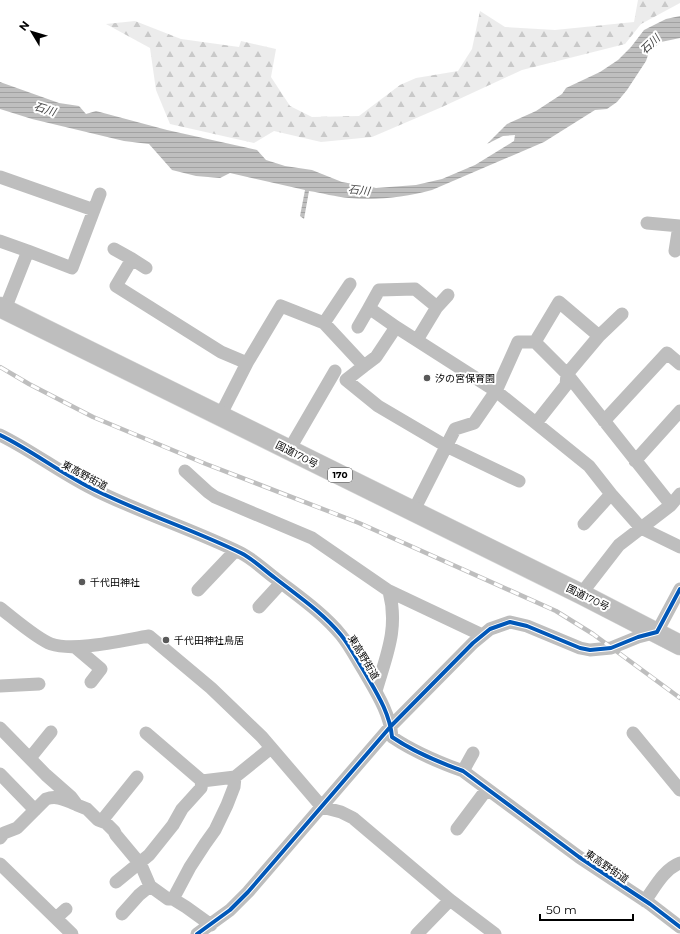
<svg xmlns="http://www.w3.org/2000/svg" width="680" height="934" font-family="Montserrat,'Noto Sans JP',sans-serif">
<defs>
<pattern id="forest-firs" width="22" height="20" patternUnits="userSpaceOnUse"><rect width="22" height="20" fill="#ececec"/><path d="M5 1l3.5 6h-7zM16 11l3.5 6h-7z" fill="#c9c9c9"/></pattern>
<pattern id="water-rules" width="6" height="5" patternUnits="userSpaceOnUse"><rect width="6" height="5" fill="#bfbfbf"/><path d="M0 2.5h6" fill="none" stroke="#a2a2a2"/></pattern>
</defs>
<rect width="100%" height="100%" fill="#fff"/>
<!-- forest -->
<path fill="url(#forest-firs)" d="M638,0H680V3L641,24L625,44L522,70L442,107L372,137L321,142L274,131L254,143L170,124L156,90L150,48L106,24L135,21L181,39L239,47L241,41L276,49L271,77L290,106L312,117L359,116L400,85L416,78L458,71L472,49L480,11L505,27L555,30L634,22Z"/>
<!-- water -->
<path fill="url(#water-rules)" d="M680,16V38L661,42L649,52L646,61L627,90L617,102L607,109L595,110L544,142L432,190C405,197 377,201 349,198C336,197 322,193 309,191L304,219L300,216L305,190L230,173L220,178L196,176L172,170L149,144L124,141L32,119L0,109V82L59,103L79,106L86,114L96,111L167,130L257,150L266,160L285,166L312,170L342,182L376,188L416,185L442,179L475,165L514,141L515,135L503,136L487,144L507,124L536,111L562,94L566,88L600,72L618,60L631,47L644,30L666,19Z"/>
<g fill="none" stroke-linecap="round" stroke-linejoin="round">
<defs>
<path id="highway" d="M0,307L581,594L680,645"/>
</defs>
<!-- highway casing -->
<use href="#highway" stroke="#dbdbdb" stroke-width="21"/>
<!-- minor -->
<path stroke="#bebebe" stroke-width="13" d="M0,177L94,210
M647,223L680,226
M0,241L28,251
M114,249L132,259L116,286L221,352L247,363
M675,251L678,232L680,227
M132,259L146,268
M369,308L379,290L415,289L437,307L448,295
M5,309L28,251L72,268L100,194
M324,323L350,284
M358,327L369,308L396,327
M417,340L437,307
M535,342L559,302L599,336
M364,366L346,380L378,406L446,446L519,481
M220,416L247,363L281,306L324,323L364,366L376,357L396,327L496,391L589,466L611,494L641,528L680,547
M604,421L667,353L680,364
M536,423L566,385L567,374L599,336L622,314
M0,435C33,451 63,475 97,491C144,514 194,530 241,553C253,559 264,570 275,578C298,596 323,613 341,635C350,646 357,660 364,671C376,692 390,713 392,737C414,752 438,762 463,771L579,857L650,904L680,927
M289,450L335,371
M635,461L680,411
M185,471L208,492L215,497L312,538L389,591L482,635
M413,512L455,429L474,423L496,391L518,342H535L567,374L671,505
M584,524L611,494
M198,590L235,551
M581,594L619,545L671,505L680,494
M259,607L281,583
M0,608C12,617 37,639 51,644C74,652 124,640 149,636L211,688L262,737L322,807L341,812L353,818L450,900L495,934
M75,647L101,669L91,682
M0,686L39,684
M376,691C386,656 399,629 389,591
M0,728L46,775L71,797L77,805L87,809L98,820L106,823L114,831L116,835L141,865L150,886L168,899H173L186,907L211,925
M146,733L202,781L235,777L271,748
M633,733L680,790
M30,758L51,732
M463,771L473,753
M0,774L35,810
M104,822V818L137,777
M457,829L487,789
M0,838L4,833L17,828L46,799C57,795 65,800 75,804
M0,864L72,934
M116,882L149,855L173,825L182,809L201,788L202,781
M173,899L190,867L205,844L215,830L227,805L234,787L235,777
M645,901C655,887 664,869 680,863
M122,914L139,895L150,886
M56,918L66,909
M197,934L230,910L248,892L391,726L473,643L490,629L510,622L527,626L580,648L590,650L611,648L638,637L657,632L680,589
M417,934L450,900"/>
<!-- highway -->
<use href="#highway" stroke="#bebebe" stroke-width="20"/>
<defs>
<path id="rail" d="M0,367L29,384L93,417L206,464L359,523L556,611L593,634L680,698"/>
</defs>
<!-- rail casing -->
<use href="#rail" stroke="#bebebe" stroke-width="4.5"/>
<!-- rail -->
<use href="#rail" stroke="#fff" stroke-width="3" stroke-dasharray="9" stroke-linecap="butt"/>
<defs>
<path id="cycleway" d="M0,435C33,451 63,475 97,491C144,514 194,530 241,553C253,559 264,570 275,578C298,596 323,613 341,635C350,646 357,660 364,671C376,692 390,713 392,737C414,752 438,762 463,771L579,857L650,904L680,927
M197,934L230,910L248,892L391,726L473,643L490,629L510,622L527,626L580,648L590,650L611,648L638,637L657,632L680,589"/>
</defs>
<!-- cycleway casing -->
<use href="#cycleway" stroke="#fff" stroke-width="6"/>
<!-- cycleway -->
<use href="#cycleway" stroke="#0057b8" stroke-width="4"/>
</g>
<!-- markers -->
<g fill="#595959" stroke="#fff" stroke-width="1.5">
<circle cx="427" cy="378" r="4"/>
<circle cx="82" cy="582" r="4"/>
<circle cx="166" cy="640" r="4"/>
</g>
<g text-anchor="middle" stroke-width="4" stroke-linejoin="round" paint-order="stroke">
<!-- shield labels -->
<rect fill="#fff" stroke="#4c4c4c" stroke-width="1" x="328" y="468" width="24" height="14" rx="3"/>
<g font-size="9" font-weight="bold" fill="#000">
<text x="340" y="478">170</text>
</g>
<!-- poi labels -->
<g font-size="10" fill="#000" stroke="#fff" text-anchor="start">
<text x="435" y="382">汐の宮保育園</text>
<text x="90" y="586">千代田神社</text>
<text x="174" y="644">千代田神社鳥居</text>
</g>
<!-- street labels -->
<g font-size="10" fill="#000" stroke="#fff">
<text transform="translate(297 454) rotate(27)" y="4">国道170号</text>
<text transform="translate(85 475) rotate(28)" y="4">東高野街道</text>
<text transform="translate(588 597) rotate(26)" y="4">国道170号</text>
<text transform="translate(364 657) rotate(59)" y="4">東高野街道</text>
<text transform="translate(607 866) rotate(34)" y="4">東高野街道</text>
</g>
<!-- water labels -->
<g font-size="11" font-style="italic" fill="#444" stroke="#fff">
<text transform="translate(650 44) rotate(-44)" y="4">石川</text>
<text transform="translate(45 109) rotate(17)" y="4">石川</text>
<text transform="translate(359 190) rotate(6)" y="4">石川</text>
</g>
</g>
<!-- north arrow -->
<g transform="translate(32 32) rotate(308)" stroke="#ffffff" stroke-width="3" paint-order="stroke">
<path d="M0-3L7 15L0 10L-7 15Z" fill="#000000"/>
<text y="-6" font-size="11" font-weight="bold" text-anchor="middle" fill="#000000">N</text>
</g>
<!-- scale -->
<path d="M540 914v6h93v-6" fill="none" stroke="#000000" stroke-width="2"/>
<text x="546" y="914" font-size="12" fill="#000000" stroke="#ffffff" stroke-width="3" paint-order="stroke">50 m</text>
</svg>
